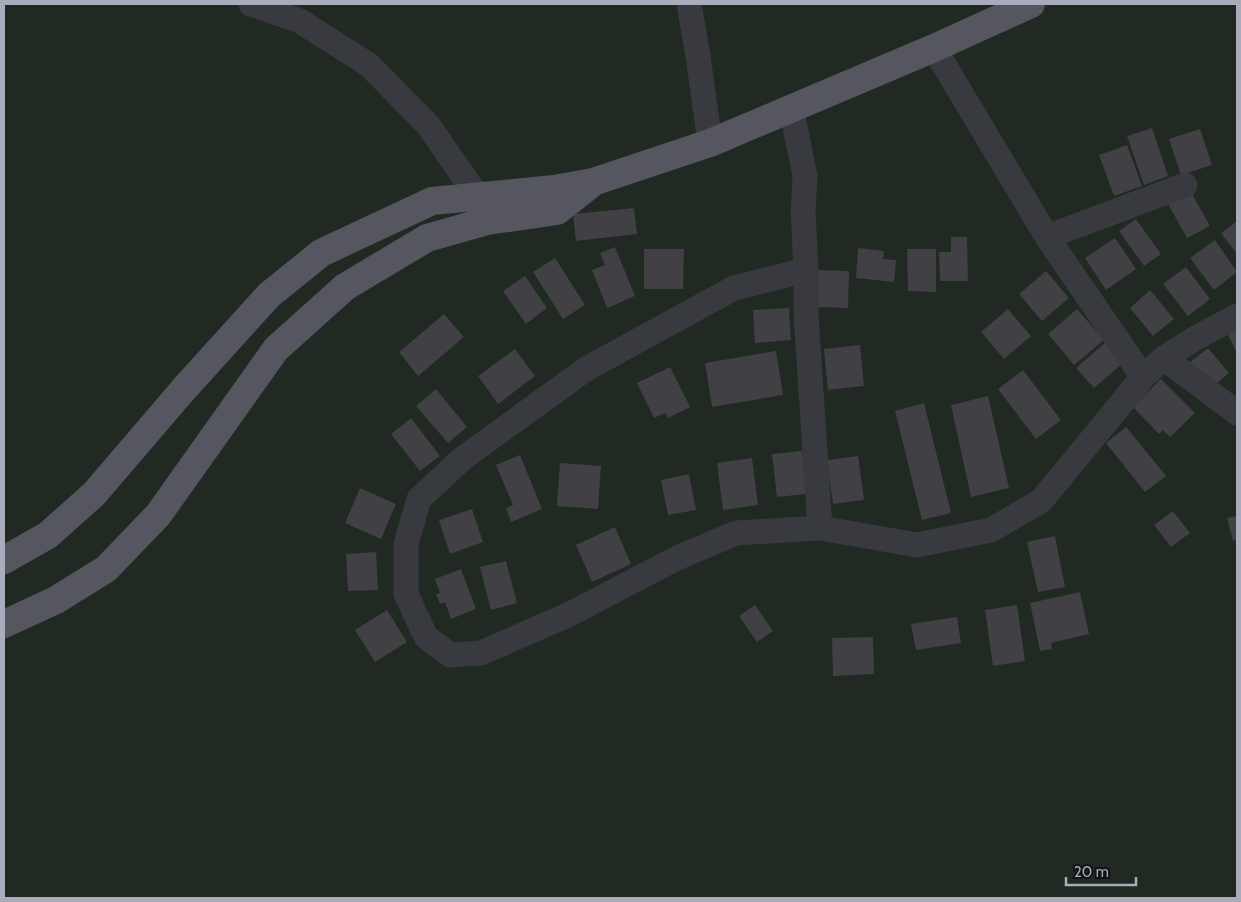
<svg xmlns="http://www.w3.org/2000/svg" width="1241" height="902" font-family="Cabin,sans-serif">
<rect width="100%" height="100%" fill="#18181b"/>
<!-- green -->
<path fill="#202922" d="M4,4H1237V898H4Z"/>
<!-- building -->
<path fill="#404045" d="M1152,128L1168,176L1144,185L1127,136Z
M1200,129L1212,165L1181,175L1169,139Z
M1127,145L1142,186L1114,196L1099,155Z
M1191,192L1210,226L1187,238L1168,204Z
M634,208L637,234L576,241L573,214Z
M1136,219L1161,254L1144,266L1119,231Z
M1237,221V254L1221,233Z
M951,237H967L968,281H940L939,252H951Z
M1115,238L1136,269L1106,290L1085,258Z
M1215,240L1237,272L1214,290L1190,258Z
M615,247L635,296L607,308L592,270L605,265L600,253Z
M858,248L884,251L883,259L896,260L894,282L856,278Z
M644,249H684L683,289H644Z
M907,249H936V292L908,291Z
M555,258L585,305L563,319L533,272Z
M1186,267L1210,299L1188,316L1163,284Z
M818,270L849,271L848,308L817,307Z
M1046,271L1069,298L1042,321L1019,294Z
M525,276L547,308L526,324L503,291Z
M1150,290L1174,319L1153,336L1130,308Z
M789,308L791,340L755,343L753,310Z
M1008,309L1031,336L1004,359L981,332Z
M1077,309L1104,340L1074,365L1048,334Z
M444,314L464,337L418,376L399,352Z
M1237,321V353L1224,327Z
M1106,342L1123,363L1094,388L1076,368Z
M860,345L864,386L828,390L824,349Z
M1208,348L1229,373L1210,389L1189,363Z
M515,349L535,376L498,404L478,376Z
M776,351L783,395L712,407L705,363Z
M670,367L690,407L668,418L665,413L654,418L637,383Z
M1023,370L1061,420L1036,439L998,389Z
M1161,379L1195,413L1170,437L1163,430L1159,434L1133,407Z
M436,389L467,427L448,443L416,406Z
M988,396L1009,488L971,497L951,405Z
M924,403L951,513L922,520L895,411Z
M411,418L440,456L420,471L391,434Z
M1126,427L1166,476L1145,492L1106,443Z
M802,451L807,494L777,497L772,454Z
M520,455L542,509L511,522L506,508L513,505L496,465Z
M858,456L864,500L833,504L827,460Z
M752,458L758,505L723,510L717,463Z
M560,463L601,466L598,509L557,506Z
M689,474L696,510L668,515L661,480Z
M360,488L396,504L381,539L345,523Z
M472,509L483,542L450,554L439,520Z
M1173,511L1190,533L1171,547L1154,525Z
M1237,516V540L1233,541L1227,518Z
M615,527L631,564L592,582L576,545Z
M1055,536L1065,587L1038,592L1027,542Z
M376,552L378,590L348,591L346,554Z
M506,561L517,603L491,610L480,567Z
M461,569L476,609L451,619L445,602L440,604L436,594L440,593L435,579Z
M1080,592L1089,634L1051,643L1052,649L1040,651L1030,603Z
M755,605L773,631L757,642L739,616Z
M1017,605L1025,661L993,666L985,610Z
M387,610L407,642L375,662L355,630Z
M957,617L961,643L916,650L911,624Z
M873,637L874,674L833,676L832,638Z"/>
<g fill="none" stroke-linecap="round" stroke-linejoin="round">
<!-- minor -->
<path stroke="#393940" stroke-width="25" d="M251,4L300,21L369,65L428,125L478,197
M689,4L698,56L710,143
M934,48L1047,237L1143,377
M791,107L805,176L803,211L806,270L734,288L586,369L462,459L419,499L406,544V594L426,637L450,655L481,653L570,614L677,558L736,533L820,528L917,545L991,530L1041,501L1143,377L1164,358L1194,339L1237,316
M1047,237L1185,185
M806,270V315L820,528
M1164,358L1237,413"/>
<!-- major -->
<path stroke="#55565f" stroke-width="28" d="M4,560L48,535L94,494L183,390L269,295L321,253L432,201L554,189L593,182L710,143L934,48L1031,4
M4,624L56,600L106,569L158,515L276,349L345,287L427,238L487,221L557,211L590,185"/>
</g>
<!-- border -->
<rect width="1241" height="902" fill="none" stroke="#a9adbb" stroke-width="10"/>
<!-- scale -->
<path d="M1066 877v8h70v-8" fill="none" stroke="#a9adbb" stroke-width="2.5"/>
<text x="1074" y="877" font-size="15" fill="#a9adbb" stroke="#131316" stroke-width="4" paint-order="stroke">20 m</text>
</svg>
